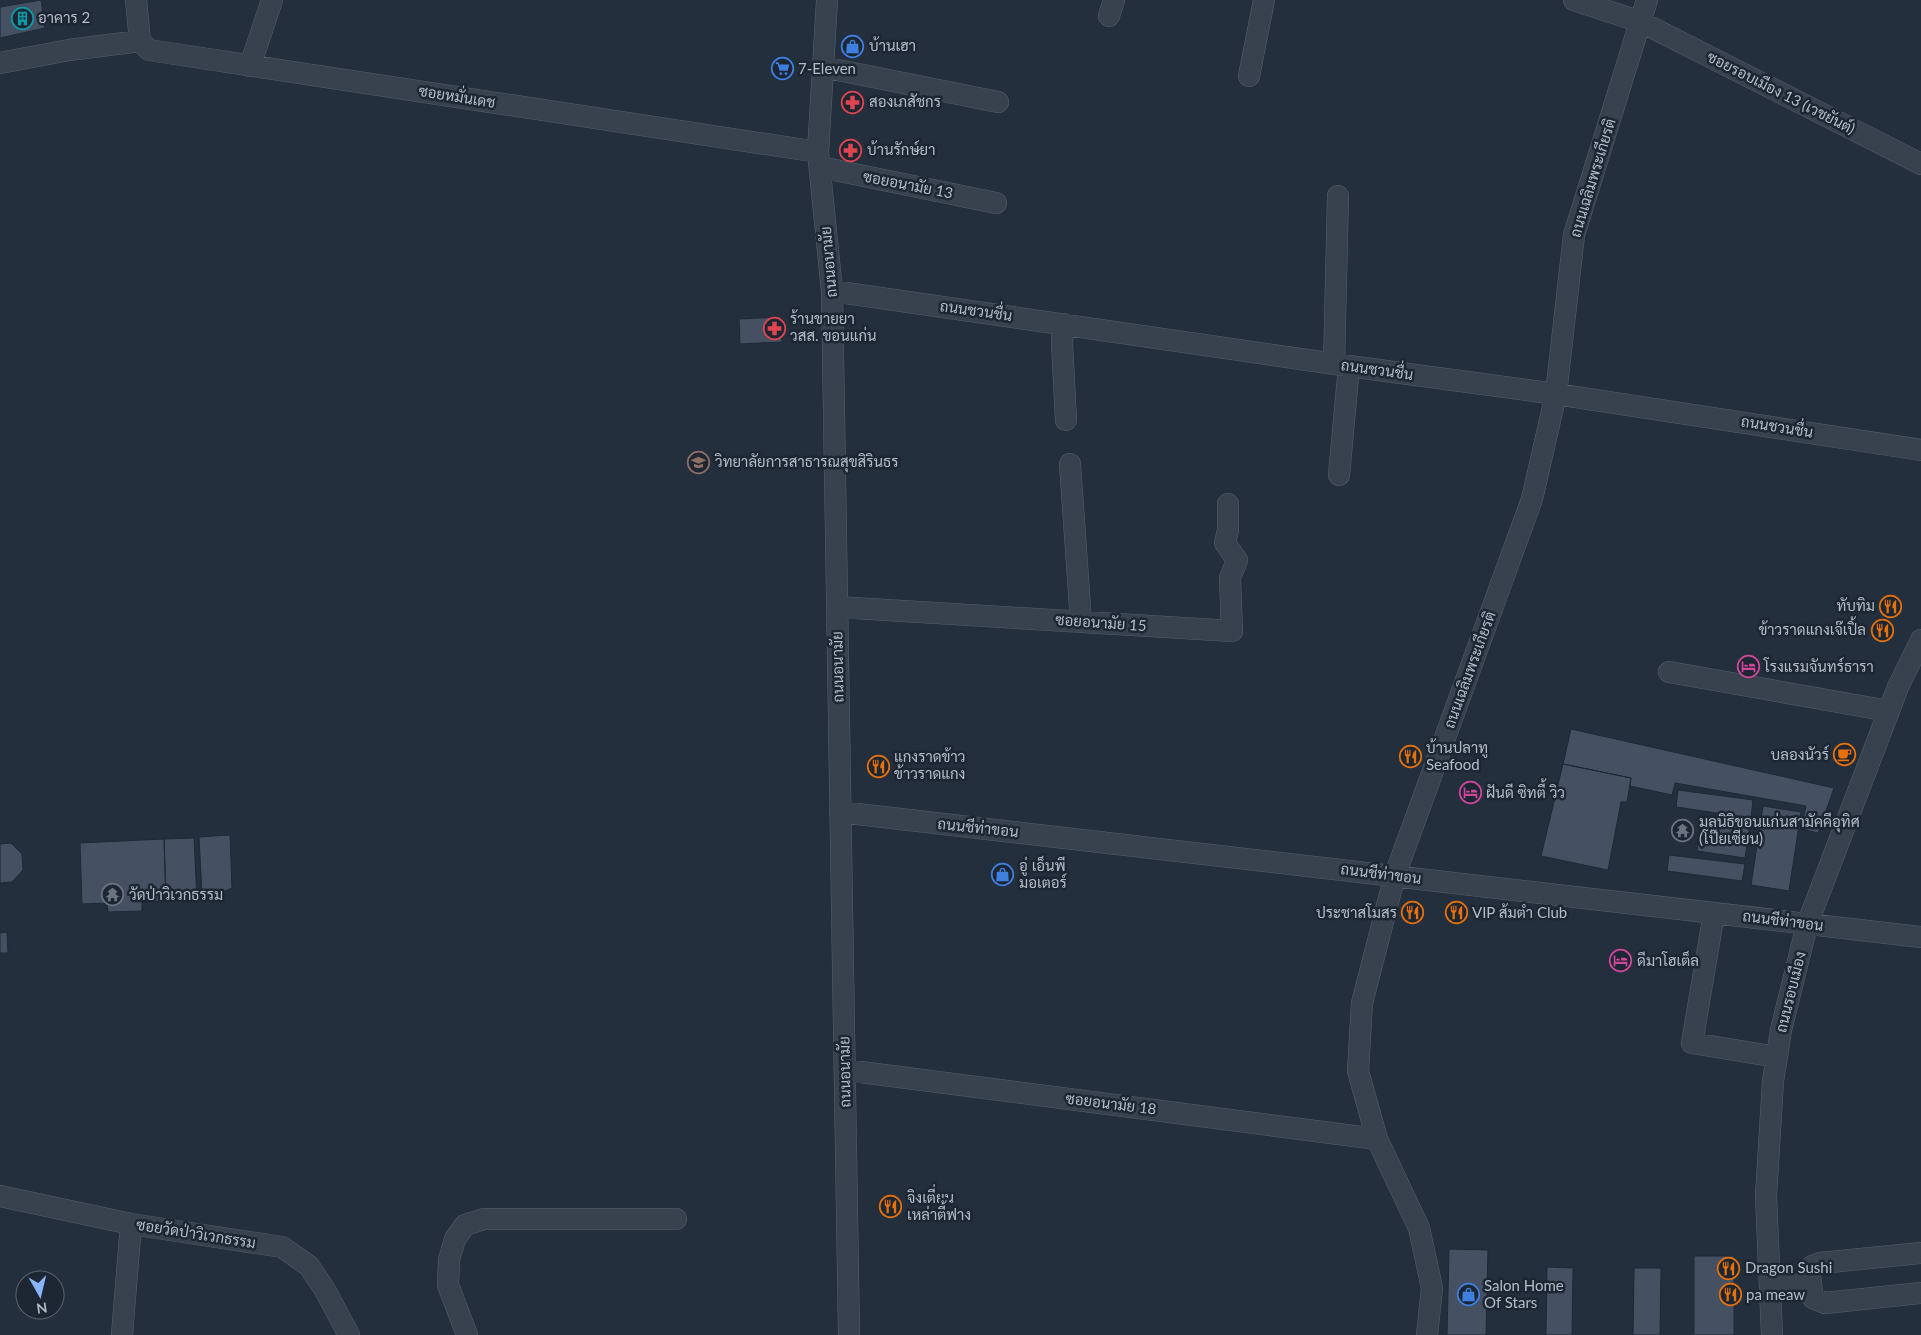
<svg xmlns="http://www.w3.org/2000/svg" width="1921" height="1335" font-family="Lato,Sarabun,sans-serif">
<rect width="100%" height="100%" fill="#242f3e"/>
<!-- building -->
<path fill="#455162" stroke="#1f2835" d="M41,0L45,28L0,38V7Z
M780,317L782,342L740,344L739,319Z
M1571,729L1834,788L1818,833L1801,829L1806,806L1675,783L1672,795L1630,786L1631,778L1563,764Z
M1563,764L1631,778L1627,802H1621L1608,870L1541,856Z
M1678,790L1753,800L1751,818L1676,807Z
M1763,806L1801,812L1789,891L1751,885Z
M1702,817L1750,824L1745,858L1697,851Z
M230,835L232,888L214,896L202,894L199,837Z
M194,838L197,900L166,901L164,839Z
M164,839L166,901L142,902V911L108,912L107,903L82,904L80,843Z
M11,843L22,854L23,870L12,882L0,883V844Z
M1669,855L1745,864L1742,881L1667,871Z
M7,932L8,953H0V933Z
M1449,1249L1488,1250L1486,1335H1447Z
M1694,1256H1734V1335H1694Z
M1547,1267L1573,1268L1572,1335H1546Z
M1634,1268H1661L1660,1335H1633Z"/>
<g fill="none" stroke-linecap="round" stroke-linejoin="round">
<defs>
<path id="minor" d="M136,0L140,41L149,50L818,152
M827,0L818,152L832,291L849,1335
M1574,0L1641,22L1921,164
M1109,16L1114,0
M0,63L69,50L140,41
M250,66L272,0
M823,67L998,102
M1249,76L1264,0
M820,167L996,203
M832,291L1349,366L1556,394L1921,450
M1063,324L1062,344L1066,420
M1334,364L1338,196
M1070,464L1081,622
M1339,475L1349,366
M837,607L1232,631L1230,578L1237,560L1225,543L1228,530V504
M1669,672L1889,711
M840,812L1921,937
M1714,913L1692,1043L1777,1057
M845,1070L1377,1139
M0,1196L131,1224L282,1247L309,1266L325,1290L349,1335
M1921,1253L1820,1263L1812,1266L1809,1270L1813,1298L1825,1303L1921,1293
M1770,1285H1810
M122,1335L131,1224
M467,1335L448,1285L449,1260L455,1239L465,1225L484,1219H676
M1427,1335L1432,1288L1419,1228L1377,1139L1358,1071L1362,1003L1395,875L1532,499L1556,394L1574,235L1647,0
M1772,1335L1766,1196L1773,1081L1781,1030L1807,925L1898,687L1921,640"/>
</defs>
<!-- minor casing -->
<use href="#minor" stroke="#565f6c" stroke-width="22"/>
<!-- minor -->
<use href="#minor" stroke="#38414e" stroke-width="21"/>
</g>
<!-- icons -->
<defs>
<symbol id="building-ring" viewBox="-11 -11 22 22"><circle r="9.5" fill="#1d2633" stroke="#0f9aa8" stroke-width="1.5"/><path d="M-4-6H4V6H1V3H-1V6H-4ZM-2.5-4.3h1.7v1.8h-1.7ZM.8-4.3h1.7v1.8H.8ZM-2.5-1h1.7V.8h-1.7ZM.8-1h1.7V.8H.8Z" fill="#0f9aa8"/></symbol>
<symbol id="shop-ring" viewBox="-11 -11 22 22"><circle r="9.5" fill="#1d2633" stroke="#3f7fe0" stroke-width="1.5"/><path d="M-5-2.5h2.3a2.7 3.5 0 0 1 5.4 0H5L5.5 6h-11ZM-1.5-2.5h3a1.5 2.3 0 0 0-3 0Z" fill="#3f7fe0"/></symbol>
<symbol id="supermarket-ring" viewBox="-11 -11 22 22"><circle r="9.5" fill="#1d2633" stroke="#3f7fe0" stroke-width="1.5"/><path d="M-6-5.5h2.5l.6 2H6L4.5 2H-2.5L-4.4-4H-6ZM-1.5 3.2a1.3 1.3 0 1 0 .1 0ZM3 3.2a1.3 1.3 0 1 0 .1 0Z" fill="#3f7fe0"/></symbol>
<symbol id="pharmacy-ring" viewBox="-11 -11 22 22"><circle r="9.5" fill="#1d2633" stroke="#e0444e" stroke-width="1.5"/><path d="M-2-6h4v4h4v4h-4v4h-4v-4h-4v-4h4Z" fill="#e0444e"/></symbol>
<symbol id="university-ring" viewBox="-11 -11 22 22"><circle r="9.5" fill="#1d2633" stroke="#8d6e63" stroke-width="1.5"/><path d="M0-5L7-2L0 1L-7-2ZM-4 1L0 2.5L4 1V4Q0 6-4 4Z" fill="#8d6e63"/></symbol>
<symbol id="restaurant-ring" viewBox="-11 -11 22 22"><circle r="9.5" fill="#1d2633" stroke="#e8710a" stroke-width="1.5"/><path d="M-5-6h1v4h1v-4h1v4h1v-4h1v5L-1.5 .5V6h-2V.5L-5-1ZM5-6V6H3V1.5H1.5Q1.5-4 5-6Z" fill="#e8710a"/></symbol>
<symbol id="hotel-ring" viewBox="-11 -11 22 22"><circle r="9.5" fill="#1d2633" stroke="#d1479c" stroke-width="1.5"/><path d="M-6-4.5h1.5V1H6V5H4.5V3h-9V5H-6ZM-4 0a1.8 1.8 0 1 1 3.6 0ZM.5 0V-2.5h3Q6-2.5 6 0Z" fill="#d1479c"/></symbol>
<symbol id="cafe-ring" viewBox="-11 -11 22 22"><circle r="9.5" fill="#1d2633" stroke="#e8710a" stroke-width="1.5"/><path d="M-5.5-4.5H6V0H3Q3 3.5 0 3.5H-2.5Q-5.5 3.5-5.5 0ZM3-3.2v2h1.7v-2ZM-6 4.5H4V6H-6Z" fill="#e8710a"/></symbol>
<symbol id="temple-ring" viewBox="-11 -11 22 22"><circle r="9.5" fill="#1d2633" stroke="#6b7280" stroke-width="1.5"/><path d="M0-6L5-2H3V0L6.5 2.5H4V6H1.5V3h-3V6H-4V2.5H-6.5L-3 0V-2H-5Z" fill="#6b7280"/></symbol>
</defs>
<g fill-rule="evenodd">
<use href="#building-ring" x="10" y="6" width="25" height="25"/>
<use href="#shop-ring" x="840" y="34" width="25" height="25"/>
<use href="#supermarket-ring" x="770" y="56" width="25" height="25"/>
<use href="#pharmacy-ring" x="840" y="90" width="25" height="25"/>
<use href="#pharmacy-ring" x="838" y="138" width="25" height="25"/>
<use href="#pharmacy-ring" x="762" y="316" width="25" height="25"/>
<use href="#university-ring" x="686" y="450" width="25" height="25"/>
<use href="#restaurant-ring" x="1878" y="594" width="25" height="25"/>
<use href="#restaurant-ring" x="1870" y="618" width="25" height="25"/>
<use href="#hotel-ring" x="1736" y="654" width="25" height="25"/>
<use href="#cafe-ring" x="1832" y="742" width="25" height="25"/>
<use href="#restaurant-ring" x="1398" y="744" width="25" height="25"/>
<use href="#restaurant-ring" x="866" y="754" width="25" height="25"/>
<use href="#hotel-ring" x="1458" y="780" width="25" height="25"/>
<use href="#temple-ring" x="1670" y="818" width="25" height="25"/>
<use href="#shop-ring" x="990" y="862" width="25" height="25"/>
<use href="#temple-ring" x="100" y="882" width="25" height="25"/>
<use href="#restaurant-ring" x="1400" y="900" width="25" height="25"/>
<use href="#restaurant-ring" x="1444" y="900" width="25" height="25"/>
<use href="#hotel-ring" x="1608" y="948" width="25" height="25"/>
<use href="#restaurant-ring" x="878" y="1194" width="25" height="25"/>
<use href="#restaurant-ring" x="1716" y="1256" width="25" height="25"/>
<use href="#shop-ring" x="1456" y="1282" width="25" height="25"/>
<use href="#restaurant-ring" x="1718" y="1282" width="25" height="25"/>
</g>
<g text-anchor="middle" stroke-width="5" stroke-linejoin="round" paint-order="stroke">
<!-- poi labels -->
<g font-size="15" fill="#b4bcc9" stroke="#1d2633" text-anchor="start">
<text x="38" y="23">อาคาร 2</text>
<text x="869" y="51">บ้านเฮา</text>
<text x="798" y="74">7-Eleven</text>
<text x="869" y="107">สองเภสัชกร</text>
<text x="867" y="155">บ้านรักษ์ยา</text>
<text x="790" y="324">ร้านขายยา<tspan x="790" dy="17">วสส. ขอนแก่น</tspan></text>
<text x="715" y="467">วิทยาลัยการสาธารณสุขสิรินธร</text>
<text x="1875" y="611" text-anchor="end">ทับทิม</text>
<text x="1866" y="635" text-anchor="end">ข้าวราดแกงเจ๊เปิ้ล</text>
<text x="1764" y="672">โรงแรมจันทร์ธารา</text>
<text x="1426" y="753">บ้านปลาทู<tspan x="1426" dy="17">Seafood</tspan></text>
<text x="1829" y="760" text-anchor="end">บลองนัวร์</text>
<text x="894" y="762">แกงราดข้าว<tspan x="894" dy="17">ข้าวราดแกง</tspan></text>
<text x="1486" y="798">ฝันดี ซิทตี้ วิว</text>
<text x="1699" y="827">มูลนิธิขอนแก่นสามัคคีอุทิศ<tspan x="1699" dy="17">(โป๊ยเซียน)</tspan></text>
<text x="1019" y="871">อู่ เอ็นพี<tspan x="1019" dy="17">มอเตอร์</tspan></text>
<text x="129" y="900">วัดป่าวิเวกธรรม</text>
<text x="1397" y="918" text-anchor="end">ประชาสโมสร</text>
<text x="1472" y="918">VIP ส้มตำ Club</text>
<text x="1637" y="966">ดีมาโฮเต็ล</text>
<text x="907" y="1203">จิงเตี่ยน<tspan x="907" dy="17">เหล่าตี้ฟาง</tspan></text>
<text x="1745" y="1273">Dragon Sushi</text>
<text x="1484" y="1291">Salon Home<tspan x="1484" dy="17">Of Stars</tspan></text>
<text x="1746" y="1300">pa meaw</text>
</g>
<!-- street labels -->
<g font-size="15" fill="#b4bcc9" stroke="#1d2633">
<text transform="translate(1781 93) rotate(27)" y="5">ซอยรอบเมือง 13 (เวชยันต์)</text>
<text transform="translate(457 97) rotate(9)" y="5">ซอยหมั่นเดช</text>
<text transform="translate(1593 178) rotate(-73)" y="5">ถนนเฉลิมพระเกียรติ</text>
<text transform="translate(908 185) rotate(11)" y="5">ซอยอนามัย 13</text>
<text transform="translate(829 262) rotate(-95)" y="5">ถนนอนามัย</text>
<text transform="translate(976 311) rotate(8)" y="5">ถนนชวนชื่น</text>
<text transform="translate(1377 370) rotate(8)" y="5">ถนนชวนชื่น</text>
<text transform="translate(1777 427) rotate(9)" y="5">ถนนชวนชื่น</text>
<text transform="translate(1101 623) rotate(4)" y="5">ซอยอนามัย 15</text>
<text transform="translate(838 667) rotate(-91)" y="5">ถนนอนามัย</text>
<text transform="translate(1470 670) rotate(-70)" y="5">ถนนเฉลิมพระเกียรติ</text>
<text transform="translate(978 828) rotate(6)" y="5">ถนนชีท่าขอน</text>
<text transform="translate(1381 874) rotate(7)" y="5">ถนนชีท่าขอน</text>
<text transform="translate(1783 921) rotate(7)" y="5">ถนนชีท่าขอน</text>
<text transform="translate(1791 992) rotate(-76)" y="5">ถนนรอบเมือง</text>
<text transform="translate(845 1072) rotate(-91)" y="5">ถนนอนามัย</text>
<text transform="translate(1111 1104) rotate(7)" y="5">ซอยอนามัย 18</text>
<text transform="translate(196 1234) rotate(9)" y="5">ซอยวัดป่าวิเวกธรรม</text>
</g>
</g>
<!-- north arrow -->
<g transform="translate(40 1295) rotate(172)"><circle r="24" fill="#1d2633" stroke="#59626f"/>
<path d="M0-4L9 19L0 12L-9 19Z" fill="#8ab4f8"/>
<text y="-8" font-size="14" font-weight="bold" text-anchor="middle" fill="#b4bcc9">N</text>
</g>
</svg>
